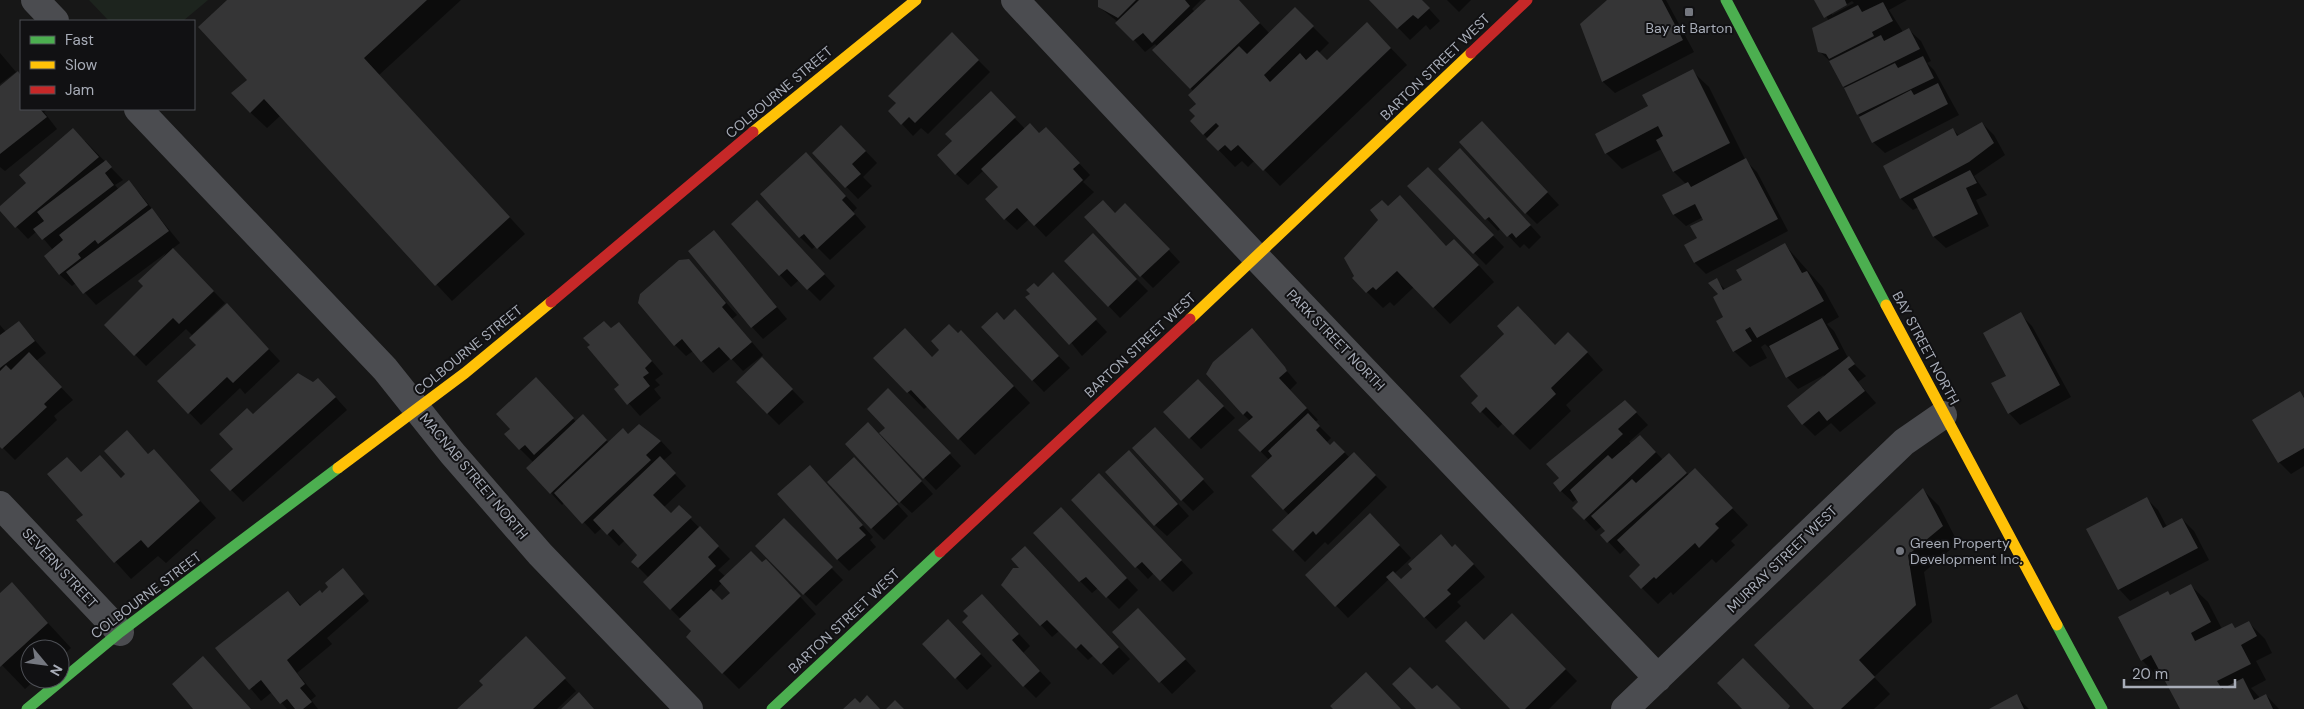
<svg xmlns="http://www.w3.org/2000/svg" width="2304" height="709" font-family="'DM Sans',sans-serif">
<rect width="100%" height="100%" fill="#171717"/>
<!-- green -->
<path fill="#1d241e" d="M89,0H208L183,21H109Z"/>
<!-- shadow -->
<path fill="#0007" fill-rule="evenodd" d="M229,0H461L379,75L525,234L452,301L280,116L267,128L250,112L248,80Z
M1099,0H1201L1192,9L1195,12L1207,0H1238L1270,34L1295,9L1329,43L1319,53L1327,62L1383,40L1407,65L1280,186L1255,160L1248,167L1242,161L1235,167L1208,139L1192,121L1197,116L1198,104L1194,92L1154,50L1157,46L1155,44L1145,52L1118,22L1099,7Z
M1371,0H1421L1440,21L1430,30L1426,25L1410,40Z
M1447,0H1471L1459,12Z
M1610,0H1666L1694,52L1615,93L1603,82L1581,24Z
M1816,0H1907L1889,10L1903,32L1909,30L1921,41L1931,61L1927,63L1934,70L1959,115L1885,153L1873,142L1832,63L1819,51L1829,21ZM1852,1L1854,3L1832,15V13Z
M952,34L990,72L928,134L921,128L913,136L902,124Z
M0,53L16,72L0,84Z
M1692,71L1709,87L1746,161L1757,172L1788,231L1706,274L1695,263L1686,246L1699,239L1705,220L1703,217L1686,226L1674,215L1664,195L1686,184L1674,172L1662,149L1622,169L1606,153L1650,107Z
M18,73L21,77V109H48L44,112L57,129L5,171L0,167V88Z
M1002,105L1025,129L1057,140L1090,175L1083,182L1094,192L1046,237L1029,219L1017,230L1005,219L1000,187L984,170L968,185L956,174Z
M1982,123L1994,135L2005,155L1974,176L1987,195L1976,200L1989,226L1946,248L1934,237L1919,207L1913,210L1901,199L1884,167L1953,129L1959,136Z
M1493,134L1559,205L1537,224L1526,213Z
M853,138L877,163L863,177L872,186L858,199L814,153Z
M85,141L123,180L115,185L119,190L129,182L140,194L180,243L172,249L225,303L192,335L186,329L146,366L106,325L145,286L166,253L96,305L76,283L72,286L60,275L45,256L53,250L37,231L28,239L0,209Z
M1472,161L1541,237L1529,249L1524,244L1520,248L1501,228L1498,231L1440,169Z
M817,165L857,208L853,212L866,227L830,260L816,246L812,249L800,237Z
M1428,168L1504,247L1486,265L1409,186Z
M768,213L835,286L820,301L799,280L791,287L780,275Z
M1115,214L1137,216L1180,262L1153,288L1141,276Z
M1380,220L1471,257L1494,282L1450,324L1414,287L1394,306L1390,302L1383,308L1367,292Z
M714,232L787,319L763,339L752,327Z
M1093,235L1148,291L1120,318L1066,261Z
M1785,245L1823,288L1839,317L1827,324L1834,331L1848,358L1866,376L1858,382L1876,403L1840,432L1831,423L1815,436L1803,424L1824,375L1798,389L1787,377L1774,353L1765,344L1761,347L1767,358L1750,367L1734,351L1716,280L1726,290L1743,281Z
M689,260L737,315L732,319L763,355L743,371L731,358L713,373L693,351L686,356L675,345Z
M1064,286L1107,332L1082,356L1032,294L1038,289Z
M2020,314L2032,326L2071,397L2020,425L2009,413L2008,376Z
M238,316L280,361L245,394L240,388L201,425L159,381L197,345Z
M19,322L46,353L36,361L73,400L54,416L57,420L15,460L0,445V325L6,332Z
M1004,322H1026L1070,368L1044,392L982,327Z
M619,323L663,374L655,380L660,385L654,389L661,398L640,416L616,389L620,385L612,330Z
M1252,330L1297,383L1290,390L1318,420L1315,422L1331,438L1327,442L1330,446L1334,442L1350,458L1354,454L1387,487L1328,545L1325,542L1305,562L1274,530L1289,515L1252,476L1269,460L1240,430L1250,421L1243,414Z
M958,335L978,348L1030,403L975,455L928,406L924,409L875,358H932Z
M1555,346L1585,350L1603,370L1566,405L1571,411L1530,450L1503,423L1498,428L1473,403Z
M762,359L804,402L779,425L767,413Z
M1198,381L1235,418L1201,449L1165,412Z
M547,390L576,422L594,428L609,443L628,436L639,426L661,441L672,453L663,461L686,486L664,507L671,514L679,507L730,559L718,570L726,577L762,564L782,577L816,614L739,689L687,637L692,631L645,582L649,578L633,562L639,555L625,540L619,546L602,528L595,534L565,502L562,505L551,493L533,462L520,449ZM722,583L731,593L722,602L713,592Z
M330,391L347,410L243,502L212,470L234,449L253,416Z
M2300,393L2304,397V466L2291,474L2279,462L2254,420Z
M1625,401L1648,425L1629,442L1631,444L1652,448L1663,460L1681,467L1689,475L1711,486L1748,525L1731,541L1735,545L1716,563L1712,559L1673,595L1671,592L1658,604L1642,588V565L1626,548L1620,554L1602,535L1607,531L1602,526L1596,531L1574,508L1579,502L1577,499L1573,502L1561,491Z
M900,402L961,466L936,490L881,433L887,428Z
M127,432L149,455L154,451L216,518L166,563L158,556L131,579L78,520L84,515L82,473L100,457L122,479L127,474Z
M880,436L933,494L912,513L900,502Z
M1167,440L1214,492L1193,511L1182,500Z
M1141,463L1189,516L1167,536L1155,525Z
M866,470L908,516L884,540L872,528Z
M821,478L873,537L870,540L876,547L849,571L838,560Z
M1111,486L1193,573L1173,592L1154,573L1148,579L1073,500Z
M1923,490L1939,506L1958,543L1924,572L1932,622L1874,677L1890,694L1874,709H1816Z
M2146,498L2158,510L2167,527L2182,519L2194,531L2209,560L2130,601L2119,589Z
M784,520L843,580L816,606L757,546Z
M1073,521L1138,590L1119,609L1098,588L1092,593L1080,581Z
M1382,527L1411,558L1395,573L1402,581L1414,569L1453,548L1467,557L1485,577L1457,602L1461,606L1436,629L1389,579L1348,618L1307,575Z
M1036,560L1130,659L1113,675L1094,655L1088,660L1059,631L1052,637L1041,625L1022,569Z
M349,576L369,601L327,638L332,644L297,673L316,696L311,700L318,709H287L272,692L261,701L217,648L288,592L302,606Z
M12,584L71,648L60,658V649H30V679H36L25,689L0,663V595Z
M2191,586L2208,602L2222,629L2231,624L2236,629L2249,623L2265,639L2272,653L2256,661L2266,680L2251,688L2260,698L2266,695L2279,709H2181L2163,674L2158,677L2142,660L2120,618Z
M994,607L1030,646L1023,653L1051,683L1036,698L1024,686Z
M1512,615L1577,681L1549,709H1512L1484,642Z
M1150,621L1196,671L1172,694L1114,632Z
M960,632L992,666L967,690L956,678Z
M538,650L576,691L557,709H459Z
M2016,696L2029,709H1992Z"/>
<!-- building -->
<path fill="#353536" d="M227,0H427L364,58L510,217L435,286L264,99L250,113L231,93L247,80L198,27Z
M1098,0H1136L1118,18L1098,7Z
M1139,0H1185L1190,6L1152,43L1143,33L1133,41L1115,23Z
M1206,0H1239L1260,23L1190,89L1152,50Z
M1369,0H1422L1430,8L1418,19L1413,15L1397,29Z
M1607,0H1662L1683,40L1602,82L1580,24Z
M1814,0H1845L1847,5L1824,18Z
M1883,2L1893,21L1872,32L1874,36L1829,59L1826,54L1818,52L1812,28L1858,5L1862,12Z
M1295,7L1314,26L1264,75L1270,82L1300,53L1306,60L1317,50L1327,60L1367,22L1391,48L1263,171L1238,145L1231,151L1225,145L1218,151L1206,139L1219,126L1216,123L1203,135L1190,121L1195,116L1189,110L1196,104L1188,95L1239,46L1247,54Z
M1909,28L1920,49L1843,87L1829,61L1881,35L1884,41Z
M952,32L979,60L915,123L909,117L901,125L888,111L896,103L888,96Z
M1923,56L1934,78L1857,115L1844,88L1895,63L1898,68Z
M1693,69L1730,143L1673,172L1656,140L1663,136L1658,126L1605,154L1595,134L1648,106L1642,95Z
M18,71L21,76V109H40L47,117L0,154V86Z
M1938,83L1948,104L1872,143L1859,117L1911,90L1914,95Z
M991,91L1016,117L955,175L937,155L952,141L945,134Z
M1482,121L1548,192L1525,214L1459,142Z
M1982,122L1994,143L1969,162L1900,199L1883,166L1953,128L1957,136Z
M1030,123L1039,133L1046,127L1080,163L1073,169L1083,180L1034,226L1017,208L1004,220L985,199L998,187L981,169Z
M841,125L866,151L852,164L861,174L845,188L812,153Z
M73,128L99,157L15,228L0,211V206L26,183L19,175Z
M1460,148L1531,225L1516,238L1512,233L1507,237L1489,217L1485,220L1438,169Z
M806,152L846,196L842,200L855,214L817,249L804,234L799,238L760,194Z
M1746,158L1778,219L1694,263L1684,245L1697,238L1690,226L1703,220L1695,204L1673,215L1662,195L1688,182L1691,187Z
M106,160L112,167L105,173L114,185L42,240L33,229L44,221L37,212Z
M1428,167L1494,235L1473,254L1407,186Z
M1970,170L1977,183L1966,188L1978,214L1933,237L1913,199Z
M129,180L148,205L98,244L95,240L78,254L81,258L59,275L44,256L63,240L59,235Z
M1400,195L1446,246L1454,239L1479,265L1433,308L1397,271L1376,290L1373,287L1366,293L1352,278L1354,276L1344,258L1378,220L1370,210L1382,200L1388,206Z
M757,200L825,274L807,290L787,269L779,276L731,224Z
M1103,200L1115,213L1125,203L1170,249L1140,277L1084,217Z
M152,208L169,231L83,294L66,272Z
M714,230L777,307L751,328L688,251Z
M1093,233L1137,279L1108,307L1064,261Z
M1785,243L1802,273L1807,271L1824,301L1757,338L1750,327L1745,330L1752,341L1733,352L1716,321L1723,317L1713,297L1718,294L1708,283L1717,278L1723,290L1742,280L1736,270Z
M173,248L214,291L179,324L173,318L134,356L104,325L143,286L138,281Z
M689,259L726,303L722,307L752,342L731,360L719,347L701,362L682,339L674,346L638,303L640,294L679,260Z
M1053,272L1097,319L1069,345L1025,297L1030,294L1026,290L1034,283L1038,287Z
M227,303L269,349L233,383L227,377L188,414L157,381L196,345L189,338Z
M1518,306L1555,345L1568,332L1588,352L1551,388L1556,394L1513,435L1486,407L1480,413L1471,403L1478,396L1460,376L1504,334L1497,326Z
M1015,309L1059,356L1032,381L981,327L997,312L1004,320Z
M2021,312L2060,385L2008,414L1991,383L2006,376L1983,333Z
M1822,318L1839,349L1786,378L1769,346Z
M19,321L35,341L0,368V335Z
M604,321L611,328L619,322L652,361L645,368L649,373L643,377L650,386L627,405L614,389L619,385L587,347L590,345L583,338Z
M949,324L958,333L961,330L1014,386L958,440L911,390L907,393L873,358L905,328L932,357L939,350L931,341Z
M1252,328L1285,367L1287,371L1279,378L1307,408L1260,452L1238,430L1253,417L1247,411L1243,415L1206,374L1213,362Z
M29,352L62,387L44,404L47,407L2,449L0,447V371L6,365L11,370Z
M1849,356L1855,364L1848,369L1865,391L1827,421L1819,411L1802,425L1787,406Z
M762,357L793,389L767,414L736,382Z
M298,373L313,382L318,378L336,397L230,491L210,470L233,449L219,434L247,408L253,414Z
M536,377L574,418L534,455L525,445L519,450L504,434L510,429L496,414Z
M1198,379L1224,406L1189,439L1163,412Z
M888,388L951,453L923,479L879,433L885,428L867,409Z
M2300,391L2304,398V448L2278,463L2252,420Z
M1625,400L1637,412L1618,429L1623,434L1560,492L1553,483L1559,478L1546,464Z
M1308,413L1320,426L1316,430L1330,445L1334,441L1345,452L1283,510L1251,476L1272,456L1268,451Z
M583,414L607,440L550,494L526,468Z
M868,422L922,481L899,503L845,444Z
M639,424L661,441L646,455L651,460L582,524L554,493L623,428L628,434Z
M1155,427L1204,479L1181,501L1132,448Z
M127,430L148,454L154,449L200,501L148,548L141,540L114,563L76,520L83,515L47,474L67,457L81,472L100,455L121,478L125,474L104,451Z
M1640,435L1656,452L1584,520L1572,508L1578,502L1570,490L1608,455L1612,459Z
M1129,450L1178,504L1154,526L1105,472Z
M1354,452L1376,475L1316,535L1313,531L1293,551L1272,530Z
M1669,453L1687,473L1607,543L1600,535L1605,531L1591,516L1632,479L1636,483Z
M660,456L676,473L653,495L671,513L679,505L692,517L638,568L631,562L637,555L613,529L607,535L593,520Z
M854,457L898,504L871,529L827,482Z
M810,465L863,525L859,528L866,535L837,560L777,494Z
M1695,468L1733,508L1715,524L1719,528L1699,548L1695,543L1656,579L1654,577L1641,589L1629,576L1640,565L1617,540Z
M1099,473L1182,560L1160,581L1142,562L1135,568L1071,500Z
M1923,488L1943,526L1908,555L1916,605L1859,660L1875,677L1841,709H1814L1754,645Z
M2147,497L2163,528L2182,518L2198,548L2118,590L2086,529Z
M1061,507L1127,578L1106,598L1086,577L1079,582L1033,533Z
M1370,513L1400,545L1335,607L1305,575Z
M784,518L833,567L803,595L755,546Z
M700,526L719,546L708,557L716,566L670,610L643,582Z
M1441,534L1452,547L1455,544L1474,564L1447,590L1451,594L1424,618L1386,577L1393,571L1401,579L1412,569L1408,564Z
M1025,546L1119,647L1101,664L1081,644L1076,649L1047,620L1040,626L1001,585L1013,568H1019L1011,559Z
M751,551L762,562L766,559L801,596L722,674L686,637L691,631L679,619L711,589L722,600L730,593L719,581Z
M343,568L364,594L287,660L305,684L300,688L312,702L303,709H295L287,699L280,704L261,680L249,690L215,648L288,591L300,606L320,590L322,593L328,587L325,583Z
M12,582L48,623L0,667V593Z
M2191,584L2211,622L2191,633L2195,641L2232,623L2235,628L2249,621L2257,636L2241,645L2251,664L2217,681L2222,689L2243,678L2254,700L2266,694L2273,709H2180L2151,655L2141,661L2118,617L2168,591L2170,595Z
M982,594L1019,634L1012,640L1040,671L1023,687L962,622L968,616L963,611Z
M1138,608L1186,659L1159,683L1112,632Z
M1512,613L1566,669L1525,709H1510L1445,641L1466,621L1484,640Z
M948,619L981,654L955,679L922,644Z
M526,636L566,678L533,709H457L483,685L479,681Z
M203,656L251,709H193L172,684Z
M1743,658L1790,706L1788,709H1742L1717,683Z
M1410,667L1432,689L1437,685L1461,709H1416L1392,684Z
M1366,672L1401,709H1333L1330,706Z
M579,692L594,709H561Z
M2017,694L2024,709H1989Z
M867,695L880,709H843L855,698L860,703Z
M895,700L904,709H886Z"/>
<g fill="none" stroke-linecap="round" stroke-linejoin="round">
<!-- street -->
<path stroke="#4b4c50" stroke-width="28" d="M35,0L55,21
M1015,0L1256,257L1658,678
M138,109L385,369L452,453L540,554L689,709
M0,505L120,632
M1625,709L1904,442L1943,415"/>
<!-- fast -->
<path stroke="#4caf50" stroke-width="11" d="M1726,0L1886,305
M2057,625L2102,709
M27,709L120,632L338,468
M772,709L940,552"/>
<!-- slow -->
<path stroke="#ffc107" stroke-width="11" d="M753,132L916,0
M1886,305L2057,625
M1190,319L1471,53
M338,468L465,373L551,302"/>
<!-- jam -->
<path stroke="#c62828" stroke-width="11" d="M1471,53L1527,0
M551,302L753,132
M940,552L1190,319"/>
</g>
<!-- markers -->
<g fill="#757880" stroke="#111113" stroke-width="2">
<rect x="1684" y="7" width="10" height="10" rx="2.5"/>
<circle cx="1900" cy="551" r="5"/>
</g>
<g text-anchor="middle" stroke-width="4" stroke-linejoin="round" paint-order="stroke">
<!-- poi labels -->
<g font-size="14" fill="#a8adb8" stroke="#111113">
<text x="1689" y="33">Bay at Barton</text>
<text x="1910" y="548" text-anchor="start">Green Property<tspan x="1910" dy="16">Development Inc.</tspan></text>
</g>
<!-- street labels -->
<g font-size="14" fill="#a8adb8" stroke="#111113">
<text transform="translate(1435 67) rotate(-44)" y="5">BARTON STREET WEST</text>
<text transform="translate(779 92) rotate(-40)" y="5">COLBOURNE STREET</text>
<text transform="translate(1336 340) rotate(46)" y="5">PARK STREET NORTH</text>
<text transform="translate(1140 345) rotate(-43)" y="5">BARTON STREET WEST</text>
<text transform="translate(1926 348) rotate(62)" y="5">BAY STREET NORTH</text>
<text transform="translate(468 350) rotate(-39)" y="5">COLBOURNE STREET</text>
<text transform="translate(474 476) rotate(50)" y="5">MACNAB STREET NORTH</text>
<text transform="translate(1782 559) rotate(-44)" y="5">MURRAY STREET WEST</text>
<text transform="translate(60 568) rotate(47)" y="5">SEVERN STREET</text>
<text transform="translate(146 595) rotate(-37)" y="5">COLBOURNE STREET</text>
<text transform="translate(844 621) rotate(-43)" y="5">BARTON STREET WEST</text>
</g>
</g>
<!-- legend -->
<rect x="20" y="20" width="175" height="90" fill="#111113" stroke="#4d4f55"/>
<rect x="30" y="36" width="25" height="8" fill="#4caf50" stroke="#4d4f55"/>
<text x="65" y="45" font-size="15" fill="#a8adb8">Fast</text>
<rect x="30" y="61" width="25" height="8" fill="#ffc107" stroke="#4d4f55"/>
<text x="65" y="70" font-size="15" fill="#a8adb8">Slow</text>
<rect x="30" y="86" width="25" height="8" fill="#c62828" stroke="#4d4f55"/>
<text x="65" y="95" font-size="15" fill="#a8adb8">Jam</text>
<!-- north arrow -->
<g transform="translate(45 664) rotate(119)"><circle r="24" fill="#111113" stroke="#4d4f55"/>
<path d="M0-4L9 19L0 12L-9 19Z" fill="#757880"/>
<text y="-8" font-size="14" font-weight="bold" text-anchor="middle" fill="#a8adb8">N</text>
</g>
<!-- scale -->
<path d="M2124 679v8h111v-8" fill="none" stroke="#a8adb8" stroke-width="2.5"/>
<text x="2132" y="679" font-size="15" fill="#a8adb8" stroke="#111113" stroke-width="4" paint-order="stroke">20 m</text>
</svg>
